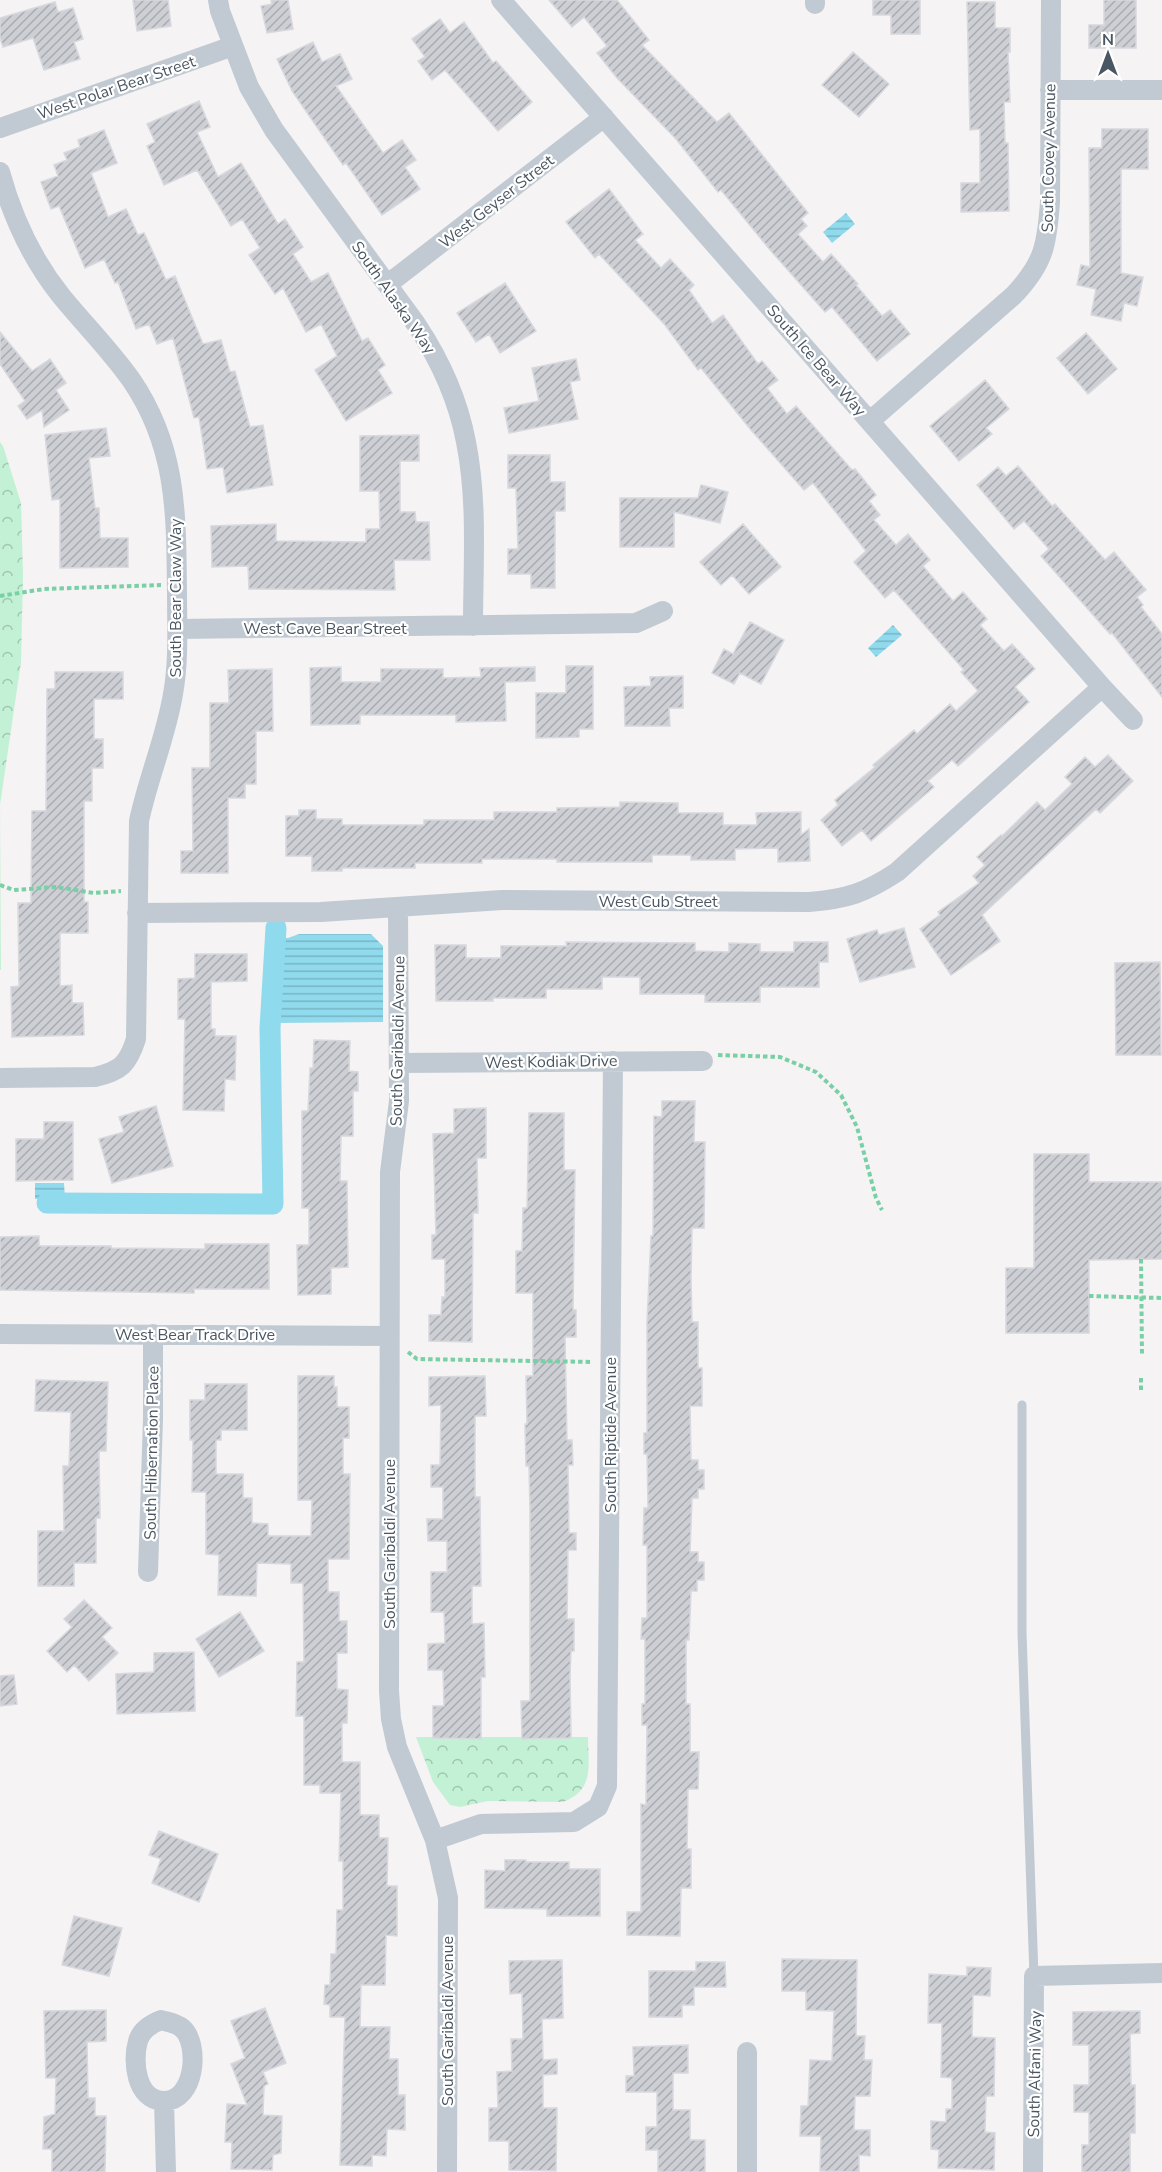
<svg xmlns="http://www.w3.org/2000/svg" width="1162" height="2172" font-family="'Nunito Sans',sans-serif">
<defs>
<pattern id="park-crowns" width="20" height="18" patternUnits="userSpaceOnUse" patternTransform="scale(1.5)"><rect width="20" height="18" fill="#c3f1d5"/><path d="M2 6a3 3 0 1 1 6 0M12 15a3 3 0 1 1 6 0" fill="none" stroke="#a0c6b0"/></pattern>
<pattern id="water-rules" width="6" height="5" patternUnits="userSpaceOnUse" patternTransform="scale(1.5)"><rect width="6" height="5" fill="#90daee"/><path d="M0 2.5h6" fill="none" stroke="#78b4c4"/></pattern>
<pattern id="building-hatch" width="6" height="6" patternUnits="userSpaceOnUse" patternTransform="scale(1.5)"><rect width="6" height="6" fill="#cdcfd5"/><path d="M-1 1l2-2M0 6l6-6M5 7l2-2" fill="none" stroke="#a8abb0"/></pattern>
</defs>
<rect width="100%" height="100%" fill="#f5f3f3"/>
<!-- park -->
<path fill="url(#park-crowns)" d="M0,442L3,446L21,503L23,575L21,662L0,805L1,970H0Z
M416,1737H588C588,1765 595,1790 563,1802L488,1801L460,1807L450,1805L433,1782Z"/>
<!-- water -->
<path fill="url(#water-rules)" d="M846,213L855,224L832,243L823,232Z
M893,625L902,635L876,657L868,648Z
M299,934H371L383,946V1022L268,1023V938H288Z
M35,1183H64L65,1199H35Z"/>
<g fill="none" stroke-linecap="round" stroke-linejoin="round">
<!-- canal -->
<path stroke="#90daee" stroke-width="21" d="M47,1203L273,1204L270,1028L276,928"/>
</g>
<!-- building -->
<path fill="url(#building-hatch)" stroke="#d7d9de" stroke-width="1.5" d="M133,0H168L171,26L137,31Z
M271,0H288L293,29L267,33L261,6L272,4Z
M549,0H617L649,40L642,45L717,122L729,113L808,213L801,219L807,226L798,234L823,262L831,254L858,284L856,285L882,316L890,310L910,334L877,361L832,307L825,312L771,251L721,190L718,192L676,139L617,78L597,53L607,46L584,17L572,27Z
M873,0H920V34H891V15H873Z
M1104,0H1136V48H1089V25H1104Z
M55,2L58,12L73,8L83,39L74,42L80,59L44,70L33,38L3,47L0,38V18Z
M967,2H995V28H1010V52H1008L1010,102H1004L1005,143H1008L1009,211L961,212V183H980V129L970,130Z
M440,19L450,33L464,22L493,63L496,61L532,102L498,131L445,70L432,80L418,61L425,57L412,39Z
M313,42L322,62L340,54L352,79L336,86L383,153L402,140L416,160L405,167L420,189L382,215L346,163L343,165L292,91L277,59Z
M853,52L889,84L859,117L822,85Z
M199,101L210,127L197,132L218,177L241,163L278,224L285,219L303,247L293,254L311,282L328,273L362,341L368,338L385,365L378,370L392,393L346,421L315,370L337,356L321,324L306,332L283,288L275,294L249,255L260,248L242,219L231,226L197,170L164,185L147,146L155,142L147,124Z
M1102,129H1148V169H1121V273L1143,277L1137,306L1124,303L1121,321L1091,315L1096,289L1077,285L1081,265L1090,267L1089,148H1102Z
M104,130L117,163L91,173L108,217L126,209L138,235L144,233L166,280L175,276L203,344L221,340L230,372L235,371L250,427L263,425L273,485L227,493L223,467L207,469L199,417L194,418L173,338L157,344L149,324L136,329L118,282L115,283L104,259L85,268L59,206L51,209L41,182L58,176L54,165L67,160L64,153L80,147L78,140Z
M609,189L643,234L635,240L661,268L670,259L694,285L689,290L712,323L723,315L758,364L762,361L778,380L767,388L787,414L796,406L852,470L855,469L876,495L869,501L880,515L874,520L896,545L908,534L930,560L923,566L953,601L963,592L987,619L980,625L1004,651L1012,644L1035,669L1015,687L1029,702L958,766L952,760L928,781L934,787L871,841L862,830L842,846L821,820L838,805L835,800L875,767L873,765L914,730L917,734L950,704L956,711L978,691L961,672L964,670L894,590L885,598L854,562L866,551L813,483L804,490L751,430L701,368L698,370L665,325L599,254L595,258L566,222Z
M505,283L536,331L500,353L489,334L476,342L457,313Z
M0,332L32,371L50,359L66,383L56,390L69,410L44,427L42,410L27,419L18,406L25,401L0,364Z
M1086,333L1117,369L1088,394L1057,358Z
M576,359L580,380L570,382L578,419L509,433L504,408L539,401L532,368Z
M985,380L1009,409L986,428L992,434L959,461L930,426Z
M106,428L110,456L89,458L95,508H99L100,538H128V567L60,568V499L52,500L45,435Z
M419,435V461H400V512H415L416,522H429L430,560H394L395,590L249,589L248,566L212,567L211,526L276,524V541L366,542V529H380L379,491H360V436Z
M508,455H550V482H565V511H555V588H531V574H508V549H518L516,488H508Z
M1018,466L1052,506L1055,504L1105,560L1114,552L1146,590L1137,597L1143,605L1141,607L1162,634V697L1112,633L1110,634L1041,556L1049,549L1024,521L1014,529L977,485L998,467L1006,476Z
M701,485L728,492L720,523L674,512V547H620V498H698Z
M743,524L781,567L749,594L732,575L721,585L700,562Z
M750,622L784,640L761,684L740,673L734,684L712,673L724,649L733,654Z
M566,666H593V729H579V737L536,738V693H566Z
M341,667V682H381V669H443V678L481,677L480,668L535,667V681L505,682L506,721L456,722V715H360V724L311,725L310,668Z
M272,669L273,731H256V784H245V798H228V873H181V851H193L192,768H210V703H229L228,670Z
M55,672H123V699H94V739H103V768H92V801H84V902H88V933H60V986L72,985V1003H83L84,1035L12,1037L11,987L19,986L18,903H31L32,811H46L47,689H55Z
M683,676V708H669L670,726H625L624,687L651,686L650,677Z
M1108,755L1133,781L1100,813L1096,809L982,915L1000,941L951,975L920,929L940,915L938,912L979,883L973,876L985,865L977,857L1001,835L1002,836L1037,802L1045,810L1072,784L1065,777L1085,757L1095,767Z
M620,802L678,803V813H723V825H757L756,813L801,812V835L809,829L810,861L778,862V848L735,849V860H691V855H652V862H557V859H482V863H415V868H342V871H312V856H286V816H299V810H316V819H342V825H424V820H494V812H557V808L620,807Z
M904,928L915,967L860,982L847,939L877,930L879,935Z
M566,942L695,943V951L729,952V943L760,944V952H794V942H828V962H819V987H760V1002H705V994H640V977H602V989H546V998H493V1001H436L435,945H466V958H501V946H567Z
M195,954H247V981L211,982V1029H215V1036H236L235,1080L225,1079L224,1111L183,1110L185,1019H178V979L195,978Z
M1160,962L1161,1055H1116L1115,963Z
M314,1040L350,1041L349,1071L358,1072V1091H353V1136H341L340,1181H347L348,1267L331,1268V1294L298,1295L297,1245H309V1208H302V1111H308L310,1068H313Z
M662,1101H695L694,1142H705L704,1228H692L691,1279L692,1322H698V1368H702V1406H690L691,1460H698V1470H704V1489H698V1498H692L690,1552H698V1562H704V1580H697V1591H691L689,1640H686V1704H690V1752H699L698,1789H688L687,1849H691V1888H681L680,1936L627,1935V1912H641V1804L646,1805L647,1725H642V1704H645V1639H641L642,1618H647V1545H643L644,1508H648L647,1454H644V1433H647V1322L651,1236H653L654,1116L662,1117Z
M156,1106L173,1166L112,1183L99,1139L124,1132L119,1117Z
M486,1108V1158H477L478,1213H473L472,1342L429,1341V1315H441L442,1297H445V1259H432V1235H436L433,1134L454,1133V1109Z
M529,1113H564V1170H575L573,1310H576V1337H565L567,1440H572L573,1465H568L569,1533H576V1550H568L567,1619H574V1651H571L570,1675L571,1738L522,1739L521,1701H530V1511L529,1466H526L525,1424H527L526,1376H533V1293H516V1251H522L523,1208H527Z
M44,1122H73V1180L16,1181V1139H44Z
M1034,1154H1089V1182H1162V1259L1089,1260V1333H1006V1268H1034Z
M39,1236V1246H111V1248L205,1249V1244H269V1289H194V1293L0,1290V1237Z
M298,1376H334V1387H337V1407H349V1438H343V1474H350L349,1559H328V1592H339V1621H347V1653H337V1689L348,1690L347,1723H342V1762H360V1815H379V1838H388L387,1886H397V1936L386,1935L385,1985H361L360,2027H390L389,2059H398V2095H405V2130L387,2129L386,2156L372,2155V2166L340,2165L345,2017H330V2005L324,2004L325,1985H330L331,1954H336L337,1910H343V1861H339L341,1793H320V1785H304V1716H296L297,1662H304L303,1583H291V1564L257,1563L256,1596L218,1595L219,1555L206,1554V1492H192L193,1440H190V1400H205V1384H247V1430H221V1440H216V1474H243V1498H252V1523L268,1524V1536H311L312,1500H298Z
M485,1376L486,1416H475V1497H480L481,1586H472V1624L484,1623L485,1677H481V1739L433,1738V1706H444L443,1670H428V1644L445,1643L444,1612H431V1572H447V1541H428L427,1519H443V1487H431V1465H440L441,1405L429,1406V1377Z
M36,1380L108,1382L106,1451H99L100,1518H96V1563H74V1586H38V1531H64L63,1466H69L71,1412L35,1411Z
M84,1600L112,1628L102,1637L118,1653L89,1681L74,1665L67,1672L47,1651L72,1627L64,1619Z
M240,1612L264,1651L219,1677L196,1639Z
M194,1652L195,1711L117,1714L116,1674L154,1672V1653Z
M14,1675L17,1704L0,1706V1676Z
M159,1831L218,1854L199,1902L152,1883L161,1859L149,1855Z
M505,1860H526V1862H569V1869H600V1916H547V1909L485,1908V1870L505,1871Z
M74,1916L122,1928L109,1976L62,1965Z
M782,1959L857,1960L856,2036H865L864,2060H872L870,2096H855L854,2130H870V2156L859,2155V2172L820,2171L821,2136H800L801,2106H808L810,2060L832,2061L834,2011L806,2010V1991H782Z
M562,1960L563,2018L542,2019L543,2060L557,2059V2074L543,2075V2108H557L556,2171L509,2170V2141H489V2108H498L497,2072L512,2071L511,2039H523L522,1993L510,1994L509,1961Z
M696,1962H725L726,1987H694V2005H682V2017H649V1971H696Z
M967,1967L991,1968L990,1996L973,1995L972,2037L995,2038L994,2096H986L985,2132L995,2133L994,2170L938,2168L939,2150L931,2149V2121L946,2122V2109H952V2078L941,2077L942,2023H928L929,1974L967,1976Z
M265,2008L286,2063L263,2072L268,2084L264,2086L263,2115L282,2116L281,2153L273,2155L272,2170L231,2169L232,2142H225L227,2104L247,2105L231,2064L245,2058L231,2021Z
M106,2010V2041L87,2042L88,2098H95V2116H106L105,2172H52V2149H43L44,2117L55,2114L56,2078H46L44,2011Z
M1140,2011V2033L1130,2034L1131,2085H1135V2133H1130V2172H1082V2145H1089V2112H1074V2085H1089V2045H1073V2012Z
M688,2045V2073H673V2110H690V2140H705V2172H658V2150H646V2127H657V2092H626V2076H634L633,2047Z"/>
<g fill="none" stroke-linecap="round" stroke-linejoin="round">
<!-- path -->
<path stroke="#7ad0a6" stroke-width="4" stroke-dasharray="4.5 3" stroke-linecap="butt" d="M0,596L44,589L161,585
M0,885L14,890L56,887L94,893L121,891
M718,1055L780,1057L816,1072L841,1095L857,1127L876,1198L882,1210
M1141,1259L1142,1355
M1089,1296L1162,1298
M408,1352L417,1359L593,1362
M1141,1378V1390"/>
<!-- lane -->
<path stroke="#c1cad2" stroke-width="9" d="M1022,1405V1633L1034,1976"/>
<!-- street -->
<path stroke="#c1cad2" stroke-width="20" d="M218,0L220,11L249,87L274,130L416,324C440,360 458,399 466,442C478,502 473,566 473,626
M501,0L1102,687L1133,720
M815,0V4
M1050,90H1162
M0,128L233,46
M0,172C12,216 33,261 62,297C85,325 111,351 132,381C178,449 176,516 177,594C177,627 179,661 173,694C166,737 148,778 139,821L136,1039C128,1064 121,1071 95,1077L0,1078
M388,284L604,117
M870,421L1014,295C1044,263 1047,245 1050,202L1051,0
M177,629L636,623L663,611
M398,907L399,1101L390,1172L389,1691L391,1719L397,1747L435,1840L448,1898L447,2172
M137,913L321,912L502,900L809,902C847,899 865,893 897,872L1102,687
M399,1063L703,1061
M0,1334L389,1336
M148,1572L153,1419V1334
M435,1840L481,1824L574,1822L598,1807L607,1786L613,1061
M161,2020C168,2022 176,2023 182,2028C200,2043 196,2102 163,2101C136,2100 132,2061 138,2041C141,2030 151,2024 161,2020Z
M164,2101L166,2172
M747,2172V2052
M1033,2172L1034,1976L1162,1973"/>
</g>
<g text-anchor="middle" stroke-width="4.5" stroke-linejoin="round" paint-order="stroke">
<!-- street labels -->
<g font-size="16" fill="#4a5661" stroke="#fff">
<text transform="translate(116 87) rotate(-19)" y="6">West Polar Bear Street</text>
<text transform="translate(1048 158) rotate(-89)" y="6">South Covey Avenue</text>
<text transform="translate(496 201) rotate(-38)" y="6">West Geyser Street</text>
<text transform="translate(394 297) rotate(55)" y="6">South Alaska Way</text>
<text transform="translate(817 360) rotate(49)" y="6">South Ice Bear Way</text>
<text transform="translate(175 598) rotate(-90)" y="6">South Bear Claw Way</text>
<text x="325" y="634">West Cave Bear Street</text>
<text x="658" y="907">West Cub Street</text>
<text transform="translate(397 1041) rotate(-89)" y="6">South Garibaldi Avenue</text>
<text transform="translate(551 1061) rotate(-1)" y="6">West Kodiak Drive</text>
<text x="195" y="1340">West Bear Track Drive</text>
<text transform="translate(610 1435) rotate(-90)" y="6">South Riptide Avenue</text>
<text transform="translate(151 1453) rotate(-89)" y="6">South Hibernation Place</text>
<text transform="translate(389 1544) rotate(-90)" y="6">South Garibaldi Avenue</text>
<text transform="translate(447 2021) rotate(-90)" y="6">South Garibaldi Avenue</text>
<text transform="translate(1034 2074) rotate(-89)" y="6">South Alfani Way</text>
</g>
</g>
<!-- north arrow -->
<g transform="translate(1108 54)" stroke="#ffffff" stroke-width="4.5" paint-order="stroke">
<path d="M0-4.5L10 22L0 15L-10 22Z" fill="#4a5661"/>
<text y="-9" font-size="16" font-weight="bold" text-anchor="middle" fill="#4a5661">N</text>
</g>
</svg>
